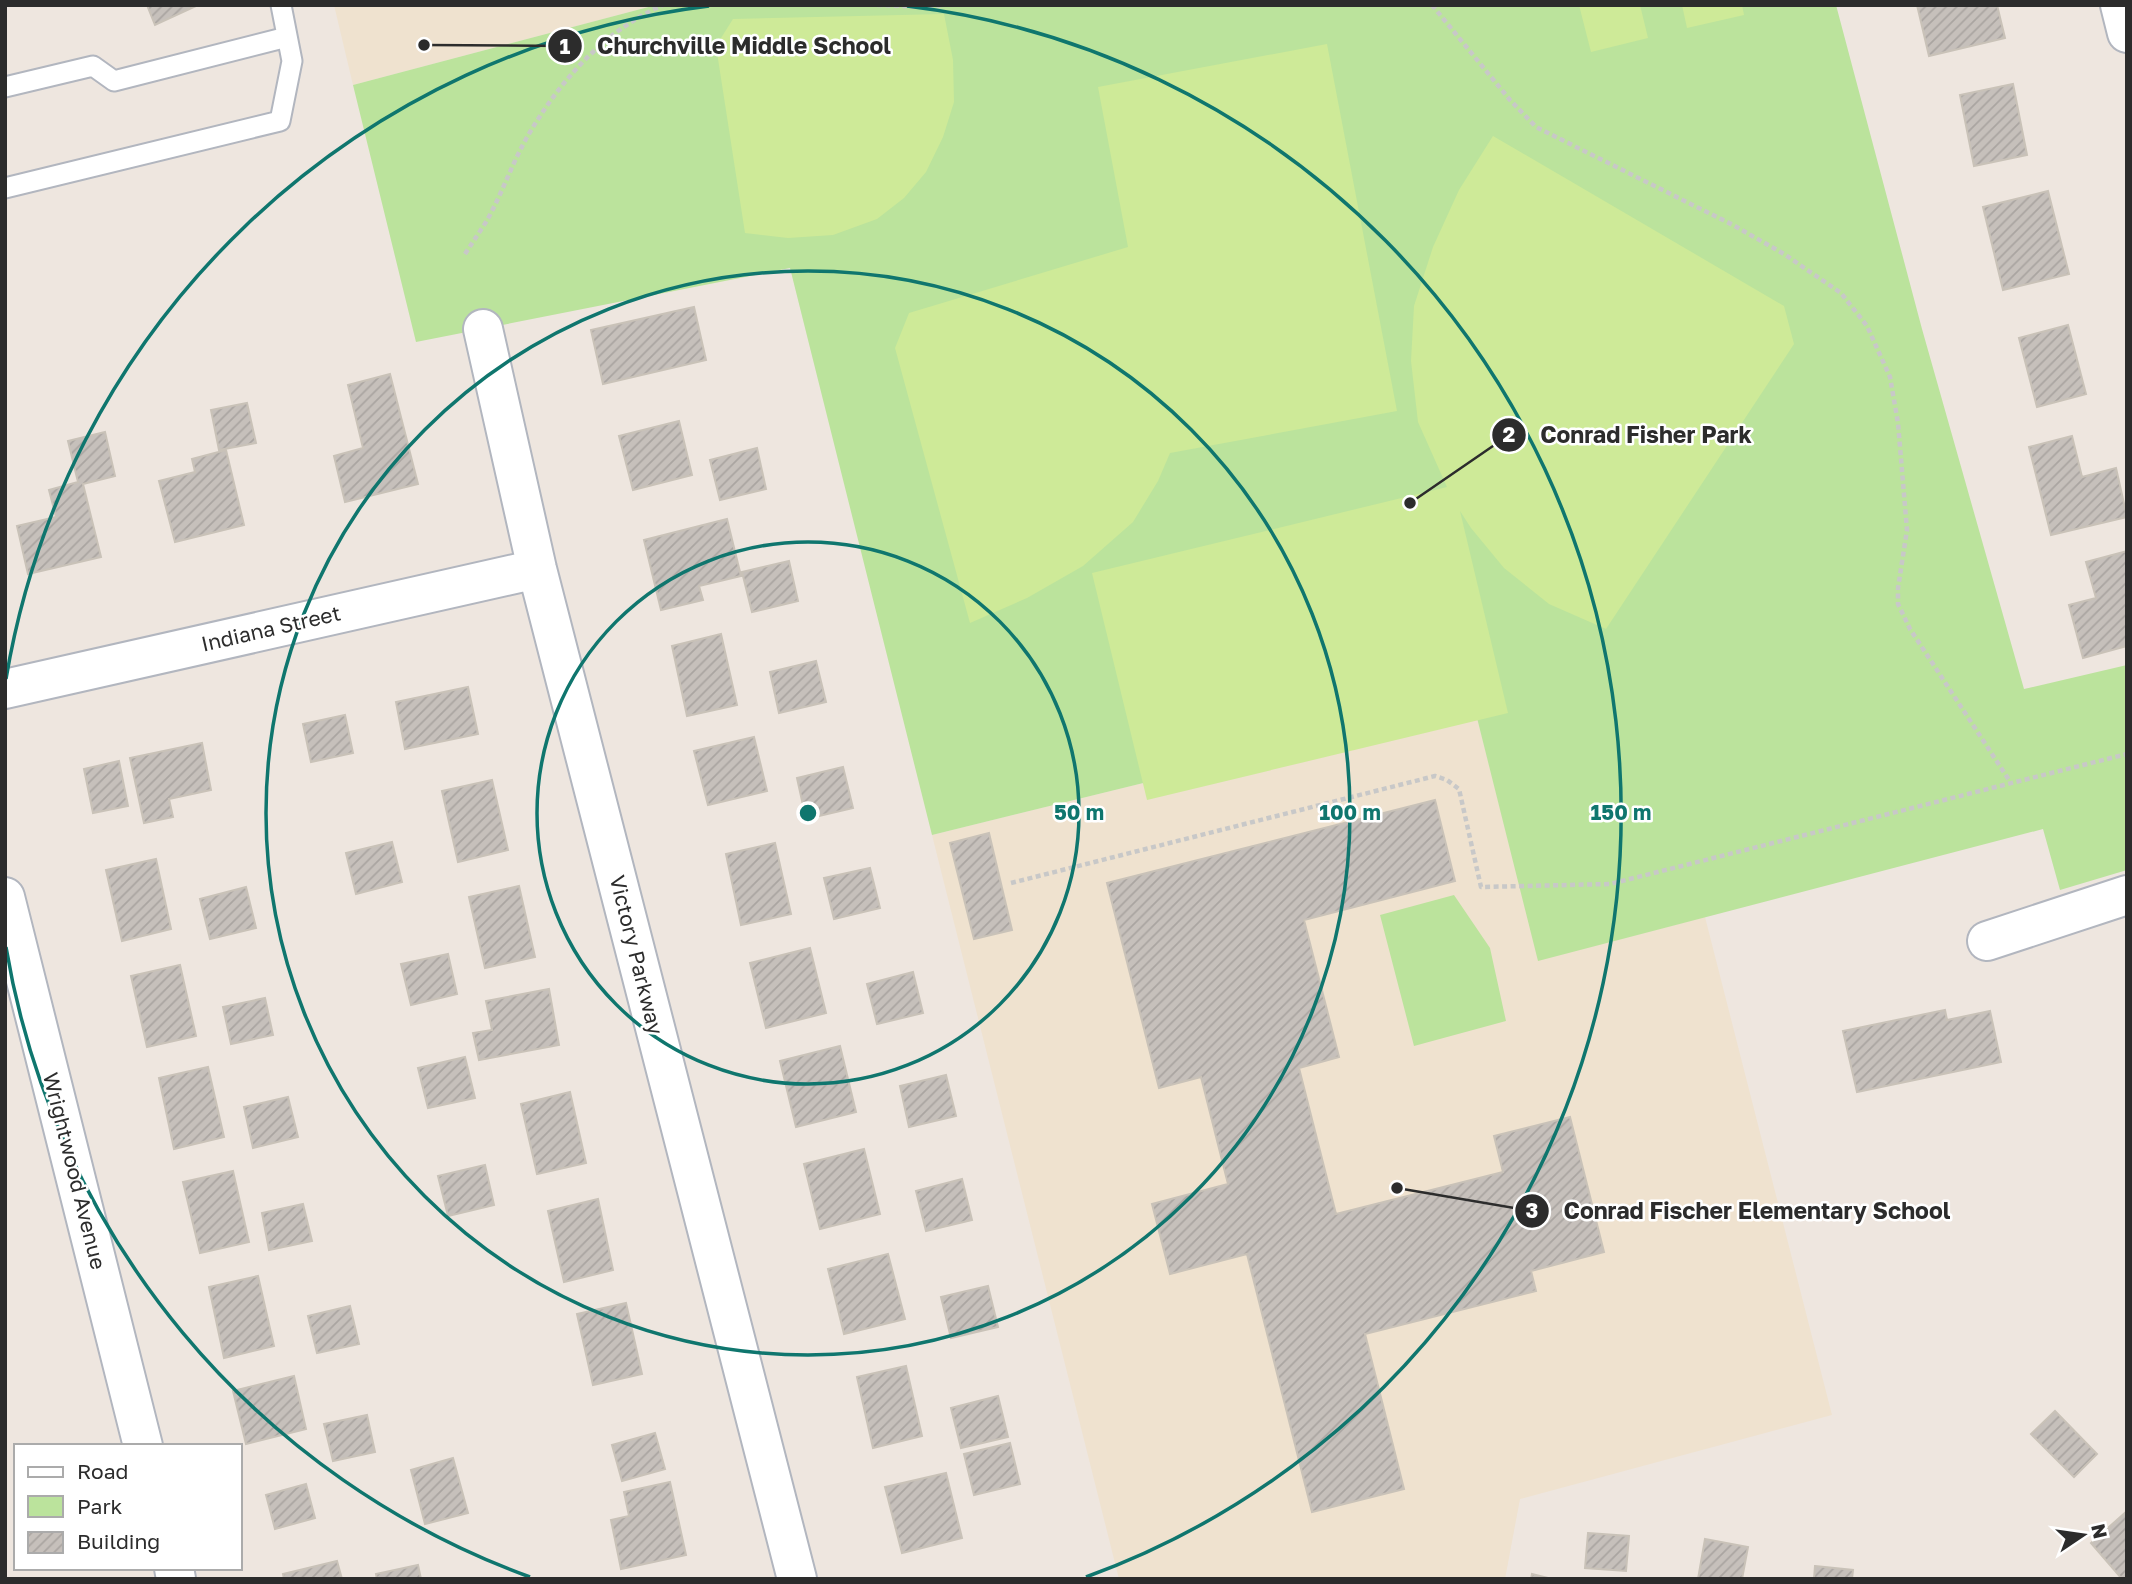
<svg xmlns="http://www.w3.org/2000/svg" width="2132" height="1584" font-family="'Golos Text',sans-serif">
<defs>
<pattern id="building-hatch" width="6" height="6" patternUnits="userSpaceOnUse" patternTransform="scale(1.75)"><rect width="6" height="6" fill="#c6c0bb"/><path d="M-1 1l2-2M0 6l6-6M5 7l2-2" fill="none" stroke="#aaa5a1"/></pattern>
</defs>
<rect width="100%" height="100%" fill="#eee6df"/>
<!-- education -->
<path fill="#efe2cf" d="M334,5H656L353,85Z
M1473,702L1539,960L1705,917L1832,1415L1520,1499L1505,1579H1119L932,835Z"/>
<!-- green -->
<path fill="#bbe39c" d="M656,5H1836L1922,329L2024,689L2127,665V870L2060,890L2043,829L1538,961L1473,702L932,835L790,268L416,342L353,85Z
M1454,895L1490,948L1506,1021L1414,1046L1380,915Z"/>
<!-- pitch -->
<path fill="#ceea98" d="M1579,5H1640L1648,38L1591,52Z
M1682,5H1742L1744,15L1687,28Z
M944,14L953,60L954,102L943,137L926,172L904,198L877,219L833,235L788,238L745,233L716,46L733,19Z
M1327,44L1397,411L1170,453L1158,481L1133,522L1083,566L1027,598L970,623L895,348L909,313L1128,247L1098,87Z
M1493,136L1784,306L1794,344L1606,629L1549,604L1504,568L1471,528L1460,511L1508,713L1147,800L1092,573L1447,487L1418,422L1411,361L1414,306L1433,247L1459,190Z"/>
<!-- building -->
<path fill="url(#building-hatch)" stroke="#c9c2b8" stroke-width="2" d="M147,5H198L155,25Z
M1917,5H1997L2005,38L1929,56Z
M2013,84L2027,155L1974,166L1960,95Z
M2048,191L2069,274L2003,290L1983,207Z
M694,307L706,360L603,384L591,330Z
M2068,325L2086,394L2037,407L2019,338Z
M390,374L418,484L345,502L334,456L363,448L348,385Z
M247,403L256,443L219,450L211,410Z
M679,421L692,475L633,490L619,436Z
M105,432L115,476L83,484L101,557L28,574L17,526L56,517L49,490L78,482L68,441Z
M2072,436L2082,477L2116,468L2127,517L2051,535L2029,447Z
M757,448L766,489L720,500L710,460Z
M226,450L244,525L175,542L159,481L195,472L192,459Z
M727,519L741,576L699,586L703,600L661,610L644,540Z
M2127,551V646L2083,658L2069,605L2096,598L2086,562Z
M789,561L798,601L752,612L742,572Z
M721,634L737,705L687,716L672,646Z
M816,661L826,702L779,713L770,672Z
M468,687L478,734L405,749L396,702Z
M345,715L353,753L311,762L303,724Z
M754,737L767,791L708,805L694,751Z
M202,743L211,790L169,799L173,817L144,823L130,758Z
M119,761L128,806L93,813L84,769Z
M843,767L853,808L806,819L797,778Z
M492,780L508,850L458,862L442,791Z
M1435,800L1455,881L1304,920L1339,1057L1299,1068L1336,1214L1503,1172L1494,1136L1570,1117L1604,1252L1531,1271L1536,1291L1365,1334L1404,1489L1312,1512L1247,1254L1170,1274L1152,1204L1228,1184L1201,1077L1159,1088L1107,883Z
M989,833L1012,930L974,939L950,843Z
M392,842L402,882L356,894L346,853Z
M775,843L791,914L741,925L726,854Z
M156,859L171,929L122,941L106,870Z
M870,868L880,908L834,919L824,878Z
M519,886L535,957L485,968L469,897Z
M246,887L256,928L210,939L200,899Z
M810,948L826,1013L766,1028L750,963Z
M448,954L457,994L411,1005L401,964Z
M180,965L196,1036L147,1047L131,976Z
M913,972L923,1013L877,1024L867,984Z
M549,989L559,1045L479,1060L473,1033L492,1030L486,1001Z
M265,998L273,1035L231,1044L223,1007Z
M1945,1010L1947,1020L1990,1011L2001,1062L1857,1092L1843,1031Z
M840,1046L856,1112L796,1127L780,1061Z
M465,1057L475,1098L428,1108L418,1068Z
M208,1067L224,1137L174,1149L159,1078Z
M946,1075L956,1116L909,1127L900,1086Z
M570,1092L586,1163L537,1174L521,1104Z
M288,1097L298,1137L253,1148L244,1107Z
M864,1149L880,1214L820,1229L804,1164Z
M485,1165L494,1205L448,1216L438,1176Z
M233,1171L249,1242L200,1253L183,1182Z
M962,1179L972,1220L926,1231L916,1191Z
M598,1199L613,1270L564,1282L548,1211Z
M303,1204L312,1241L269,1250L262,1213Z
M888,1254L905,1319L844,1334L828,1269Z
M258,1276L274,1346L224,1358L209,1287Z
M988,1286L998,1327L951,1338L941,1297Z
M626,1303L642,1374L593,1385L577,1314Z
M350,1306L359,1344L317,1353L308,1316Z
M906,1366L922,1436L873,1448L857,1377Z
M294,1376L306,1429L246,1444L233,1391Z
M998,1396L1008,1437L961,1448L951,1408Z
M2055,1411L2097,1454L2074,1477L2031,1434Z
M367,1415L375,1452L333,1461L324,1424Z
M655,1433L665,1469L622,1481L612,1445Z
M1010,1443L1020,1484L974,1495L964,1454Z
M453,1458L468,1513L425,1524L411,1470Z
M946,1473L962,1538L902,1553L885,1487Z
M670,1482L686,1555L621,1569L611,1520L629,1516L624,1492Z
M306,1484L315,1518L275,1529L266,1495Z
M2127,1511V1579H2122L2091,1543Z
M1588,1533L1629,1536L1626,1571L1585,1568Z
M1705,1539L1748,1547L1742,1579H1698Z
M337,1561L342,1579H284L283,1574Z
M418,1565L421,1579H377L376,1574Z
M1815,1566L1853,1570L1852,1579H1814Z
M1532,1574L1552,1579H1531Z"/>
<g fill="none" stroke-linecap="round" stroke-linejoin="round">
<defs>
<path id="service" d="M5,87L93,66L114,81L287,37
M5,188L280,121L292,61L281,5"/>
<path id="minor" d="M2120,5L2127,33
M483,329L537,569L797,1579
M5,689L537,569
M5,897L143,1446
M1987,941L2127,895
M174,1568L176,1579"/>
</defs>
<!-- service casing -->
<use href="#service" stroke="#b2b6bf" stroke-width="23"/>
<!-- minor casing -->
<use href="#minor" stroke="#b2b6bf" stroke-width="42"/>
<!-- path -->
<path stroke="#c8c8c8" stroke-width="4.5" stroke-dasharray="5 3.5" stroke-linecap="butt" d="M877,5L933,7L941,5
M1432,5L1510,100L1536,127L1733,225L1784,254L1841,293L1867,326L1890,377L1898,423L1907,530L1898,588V604L1910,629L2011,783
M465,254C472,243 479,233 486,222C501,196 511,166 526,139C558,83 603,31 663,5
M1011,883L1435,776L1447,780L1459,789L1481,887L1610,884L2127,754"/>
<!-- service -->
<use href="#service" stroke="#fff" stroke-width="19"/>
<!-- minor -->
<use href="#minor" stroke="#fff" stroke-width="38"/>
</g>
<!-- distance rings -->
<g fill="none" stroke="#0f766e" stroke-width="3.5">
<circle cx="808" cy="813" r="271"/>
<circle cx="808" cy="813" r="542"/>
<path d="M530 1577A813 813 0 0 1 6 947M6 679A813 813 0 0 1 709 6M907 6A813 813 0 0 1 1086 1577"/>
</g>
<g text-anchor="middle" stroke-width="5" stroke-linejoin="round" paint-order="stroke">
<!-- street labels -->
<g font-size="21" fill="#2c2c2c" stroke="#fff">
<text transform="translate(271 629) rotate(-13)" y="7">Indiana Street</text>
<text transform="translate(636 955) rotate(76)" y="7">Victory Parkway</text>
<text transform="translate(74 1171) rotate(76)" y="7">Wrightwood Avenue</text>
</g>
</g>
<circle cx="808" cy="813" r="10" fill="#0f766e" stroke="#fff" stroke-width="3.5"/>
<g font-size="21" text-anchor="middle" font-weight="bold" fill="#0f766e" stroke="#fff" stroke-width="5" stroke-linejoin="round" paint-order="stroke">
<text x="1079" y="820">50 m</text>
<text x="1350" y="820">100 m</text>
<text x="1621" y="820">150 m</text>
</g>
<!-- callouts -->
<path fill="none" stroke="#2c2c2c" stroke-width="2.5" d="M424 45L565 46M1410 503L1509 435M1397 1188L1532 1211"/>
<g fill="#2c2c2c" stroke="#fff" stroke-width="2.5">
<circle cx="424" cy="45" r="7"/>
<circle cx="1410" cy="503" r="7"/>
<circle cx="1397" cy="1188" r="7"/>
<circle cx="565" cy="46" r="18"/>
<circle cx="1509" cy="435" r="18"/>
<circle cx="1532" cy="1211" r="18"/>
</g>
<g font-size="21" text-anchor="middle" font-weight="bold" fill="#fff">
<text x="565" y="54">1</text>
<text x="1509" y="442">2</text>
<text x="1532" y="1218">3</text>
</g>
<g font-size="23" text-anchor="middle" font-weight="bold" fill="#2c2c2c" stroke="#fff" stroke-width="5" stroke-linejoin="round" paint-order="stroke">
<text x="744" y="54">Churchville Middle School</text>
<text x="1646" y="443">Conrad Fisher Park</text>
<text x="1757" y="1219">Conrad Fischer Elementary School</text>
</g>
<!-- border -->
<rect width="2132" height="1584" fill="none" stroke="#2c2c2c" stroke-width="14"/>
<!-- legend -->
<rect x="14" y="1444" width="228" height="126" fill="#ffffff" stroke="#ababab" stroke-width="2"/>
<rect x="28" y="1467" width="35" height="10" fill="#ffffff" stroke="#ababab" stroke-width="2"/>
<text x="77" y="1479" font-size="21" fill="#2c2c2c">Road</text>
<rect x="28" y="1496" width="35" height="21" fill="#bbe39c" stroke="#ababab" stroke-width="2"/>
<text x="77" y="1514" font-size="21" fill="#2c2c2c">Park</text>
<rect x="28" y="1532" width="35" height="21" fill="url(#building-hatch)" stroke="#ababab" stroke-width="2"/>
<text x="77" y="1549" font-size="21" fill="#2c2c2c">Building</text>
<!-- north arrow -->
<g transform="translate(2083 1535) rotate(77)" stroke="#ffffff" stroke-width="5" paint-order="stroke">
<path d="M0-5L12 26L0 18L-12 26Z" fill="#2c2c2c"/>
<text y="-10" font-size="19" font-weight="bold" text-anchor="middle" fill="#2c2c2c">N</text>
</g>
</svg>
